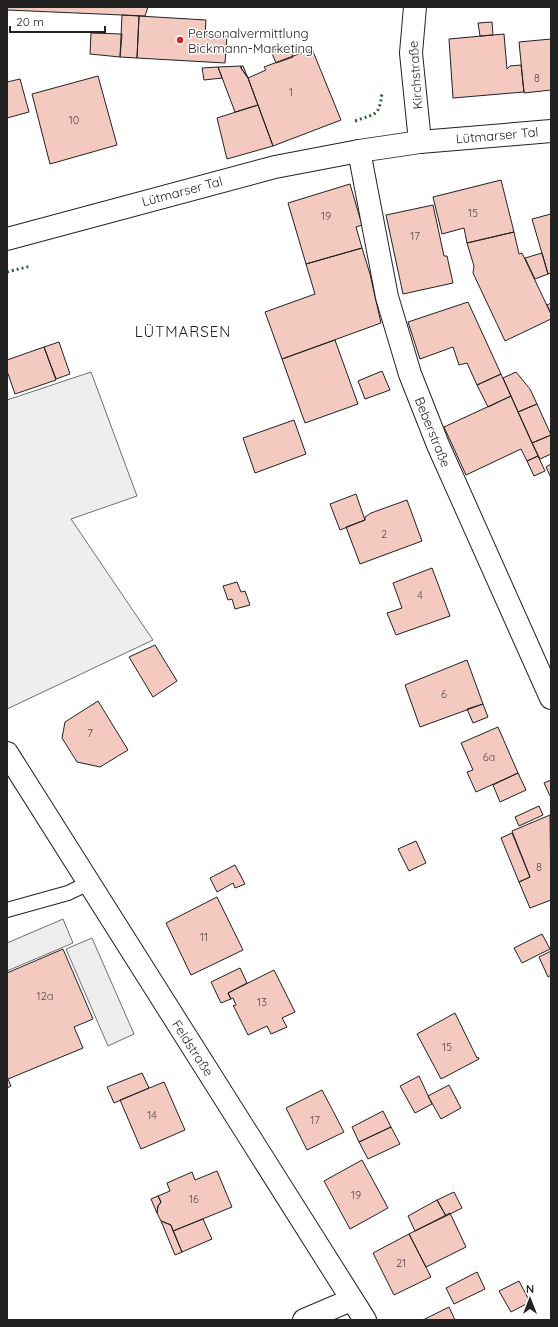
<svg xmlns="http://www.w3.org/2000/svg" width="558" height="1327" font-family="Quicksand,sans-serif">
<rect width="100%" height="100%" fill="#fff"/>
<!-- green -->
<path fill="#eee" stroke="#6f6f6f" d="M91,372L137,496L71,519L153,640L7,709V400Z"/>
<!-- parking -->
<path fill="#ededed" stroke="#6f6f6f" d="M63,919L73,943L7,971V943Z
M92,938L134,1034L108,1046L66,949Z"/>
<!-- building -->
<path fill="#f3c9c0" stroke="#222" d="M7,7H148L145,16L7,10Z
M122,15L139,16L137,58L120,57Z
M139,16L206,20L205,35L227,36L225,63L137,58Z
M492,22L493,35L480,36L478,23Z
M91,33L122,34L120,57L90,54Z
M504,34L507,69L510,66L521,65L524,92L453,98L449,39Z
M551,39V90L524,93L519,42Z
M289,45L293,57L276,63L271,51Z
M312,49L341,120L273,146L248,78L266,70L264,67Z
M241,66H243L248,78L241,68Z
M241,66V68L248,78L258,105L235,112L218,67Z
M218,67L222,78L204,80L202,68Z
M98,76L117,145L50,164L32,94Z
M20,79L29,112L7,118V82Z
M258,105L273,146L227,159L217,118Z
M501,180L514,232L467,243L464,228L442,234L433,197Z
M350,184L362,225L356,227L362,248L306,264L288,203Z
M433,205L444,256H447L453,283L403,294L386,215Z
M551,214V273L548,274L532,219Z
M514,232L519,254L522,253L551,314V319L505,341L473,273L474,266L467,243Z
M362,248L370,274L381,323L282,359L265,312L315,294L306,264Z
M542,253L548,274L535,279L525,258Z
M468,302L501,374L477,385L467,363L459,365L453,347L420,359L408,322Z
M551,303V314L547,305Z
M335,340L358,404L305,423L282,359Z
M59,342L70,374L56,379L44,347Z
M44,347L56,380L15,394L7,371V360Z
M382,371L390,390L365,399L358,381Z
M516,372L530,389L537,404L518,412L503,378Z
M501,374L511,396L488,407L477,385Z
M511,396L538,456L527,461L521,449L466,475L444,427Z
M537,404L551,435L532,443L518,412Z
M294,420L306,454L255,473L243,438Z
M551,435V454L540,459L532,443Z
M538,456L545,471L534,476L527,461Z
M551,464V478L546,467Z
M356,494L365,520L340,530L330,504Z
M407,500L422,541L360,564L346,527L365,520V517L371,513Z
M432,568L450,616L396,635L387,613L402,608L393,583Z
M237,582L241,592L245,591L250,605L235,609L232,599L228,600L223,586Z
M155,645L177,681L153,697L129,657Z
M467,660L483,704L420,727L405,685Z
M98,701L128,750L100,767L77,762L62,738L65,722Z
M483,704L488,717L473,723L467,709Z
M498,727L518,773L476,792L467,772L473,770L461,743Z
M518,773L526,790L500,802L493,785Z
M551,780V795L550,796L544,783Z
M539,806L543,815L519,826L515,817Z
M550,815L551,900L530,908L519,882L530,877L512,831Z
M512,833L530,877L519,882L501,838Z
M416,841L426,863L409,871L398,849Z
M235,865L245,884L235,888L233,883L217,892L210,878Z
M217,897L243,950L191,975L166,923Z
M542,934L550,949L522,963L514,948Z
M63,949L93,1019L74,1027L83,1048L8,1079L11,1086L7,1088V973Z
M551,951V975L548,977L539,957Z
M240,968L247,983L228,993L231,999L221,1003L211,982Z
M274,970L295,1012L282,1018L287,1027L271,1034L267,1026L248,1035L234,1007L233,1006L236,1005L233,998L231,999L228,993Z
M455,1013L477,1058L478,1057L479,1059L441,1079L417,1034Z
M142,1073L149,1088L114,1103L107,1087Z
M419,1076L432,1104L415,1113L400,1086Z
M164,1082L185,1130L141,1149L120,1100Z
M449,1085L461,1108L441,1119L428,1096Z
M322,1090L344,1132L307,1150L286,1108Z
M383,1111L391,1127L359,1142L352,1127Z
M391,1127L400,1144L368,1159L359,1142Z
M362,1160L388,1208L350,1229L324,1181Z
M217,1171L232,1207L173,1231L171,1225L161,1221L157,1213L158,1206L161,1202L158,1196L170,1191L167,1183L192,1172L195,1180Z
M454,1192L462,1208L446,1216L437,1200Z
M158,1196L161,1202L158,1206L157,1213L151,1199Z
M437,1200L446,1216L415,1231L408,1216Z
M450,1213L466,1247L426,1267L409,1234Z
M203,1219L212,1239L182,1252L173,1231Z
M161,1221L171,1225L182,1252L175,1255Z
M409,1234L431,1277L394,1295L373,1253Z
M477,1272L485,1289L454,1304L446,1288Z
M519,1281L530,1302L511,1312L499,1291Z
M449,1307L455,1320H423Z"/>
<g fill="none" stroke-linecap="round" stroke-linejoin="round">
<defs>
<path id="service" d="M7,910L68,893L89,883"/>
<path id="minor" d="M415,7L411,53L420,142
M359,151L387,297L410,374L438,445L551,698
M7,753L365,1320
M304,1320L351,1300"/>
<path id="secondary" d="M7,239L275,167L359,151L420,142L551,131"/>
</defs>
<!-- service casing -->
<use href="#service" stroke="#222" stroke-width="16"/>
<!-- minor casing -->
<use href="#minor" stroke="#222" stroke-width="24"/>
<!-- secondary casing -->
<use href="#secondary" stroke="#222" stroke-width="24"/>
<!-- service -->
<use href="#service" stroke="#fff" stroke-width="14"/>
<!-- minor -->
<use href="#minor" stroke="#fff" stroke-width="22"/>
<!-- secondary -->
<use href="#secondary" stroke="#fff" stroke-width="22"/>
<!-- hedge -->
<path stroke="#2f5e38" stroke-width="3" stroke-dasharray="2 3" stroke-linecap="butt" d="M355,121C376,113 379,117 382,93
M7,272L31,266"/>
</g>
<!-- markers -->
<circle fill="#c62828" stroke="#fff" stroke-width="1.5" cx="180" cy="40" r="4"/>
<g text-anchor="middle" stroke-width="3" stroke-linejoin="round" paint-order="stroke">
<!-- number labels -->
<g font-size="11" fill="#564c4a">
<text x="537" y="82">8</text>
<text x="291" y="96">1</text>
<text x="74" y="124">10</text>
<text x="473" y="217">15</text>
<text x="326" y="220">19</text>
<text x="415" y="240">17</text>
<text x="384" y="538">2</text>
<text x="420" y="599">4</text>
<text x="444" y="698">6</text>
<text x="90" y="737">7</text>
<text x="489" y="761">6a</text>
<text x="539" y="871">8</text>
<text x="204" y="941">11</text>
<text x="45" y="1000">12a</text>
<text x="262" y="1006">13</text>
<text x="447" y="1051">15</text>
<text x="152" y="1119">14</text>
<text x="315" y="1124">17</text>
<text x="356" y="1199">19</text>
<text x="194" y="1203">16</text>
<text x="401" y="1267">21</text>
</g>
<!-- poi labels -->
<g font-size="13" fill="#222" stroke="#fff" text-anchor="start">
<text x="188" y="38">Personalvermittlung<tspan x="188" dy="15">Bickmann-Marketing</tspan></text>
</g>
<!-- street labels -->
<g font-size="13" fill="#222" stroke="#fff">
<text transform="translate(415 75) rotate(-94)" y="5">Kirchstraße</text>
<text transform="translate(497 135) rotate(-5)" y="5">Lütmarser Tal</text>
<text transform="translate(182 191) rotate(-15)" y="5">Lütmarser Tal</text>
<text transform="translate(433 432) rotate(68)" y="5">Beberstraße</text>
<text transform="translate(193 1048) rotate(57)" y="5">Feldstraße</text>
</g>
<!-- quarter labels -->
<g font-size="15" letter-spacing="1" fill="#222" stroke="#fff">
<text x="183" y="337">LÜTMARSEN</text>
</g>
</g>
<!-- border -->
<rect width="558" height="1327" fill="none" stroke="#222222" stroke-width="16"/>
<!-- north arrow -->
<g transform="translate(530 1299)" stroke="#ffffff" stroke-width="3" paint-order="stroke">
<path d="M0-3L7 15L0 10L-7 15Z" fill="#222222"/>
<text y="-6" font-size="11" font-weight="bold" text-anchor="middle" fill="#222222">N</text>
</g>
<!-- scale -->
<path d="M10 26v6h95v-6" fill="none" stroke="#222222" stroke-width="2"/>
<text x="16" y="26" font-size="12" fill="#222222" stroke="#ffffff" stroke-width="3" paint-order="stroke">20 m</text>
</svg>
